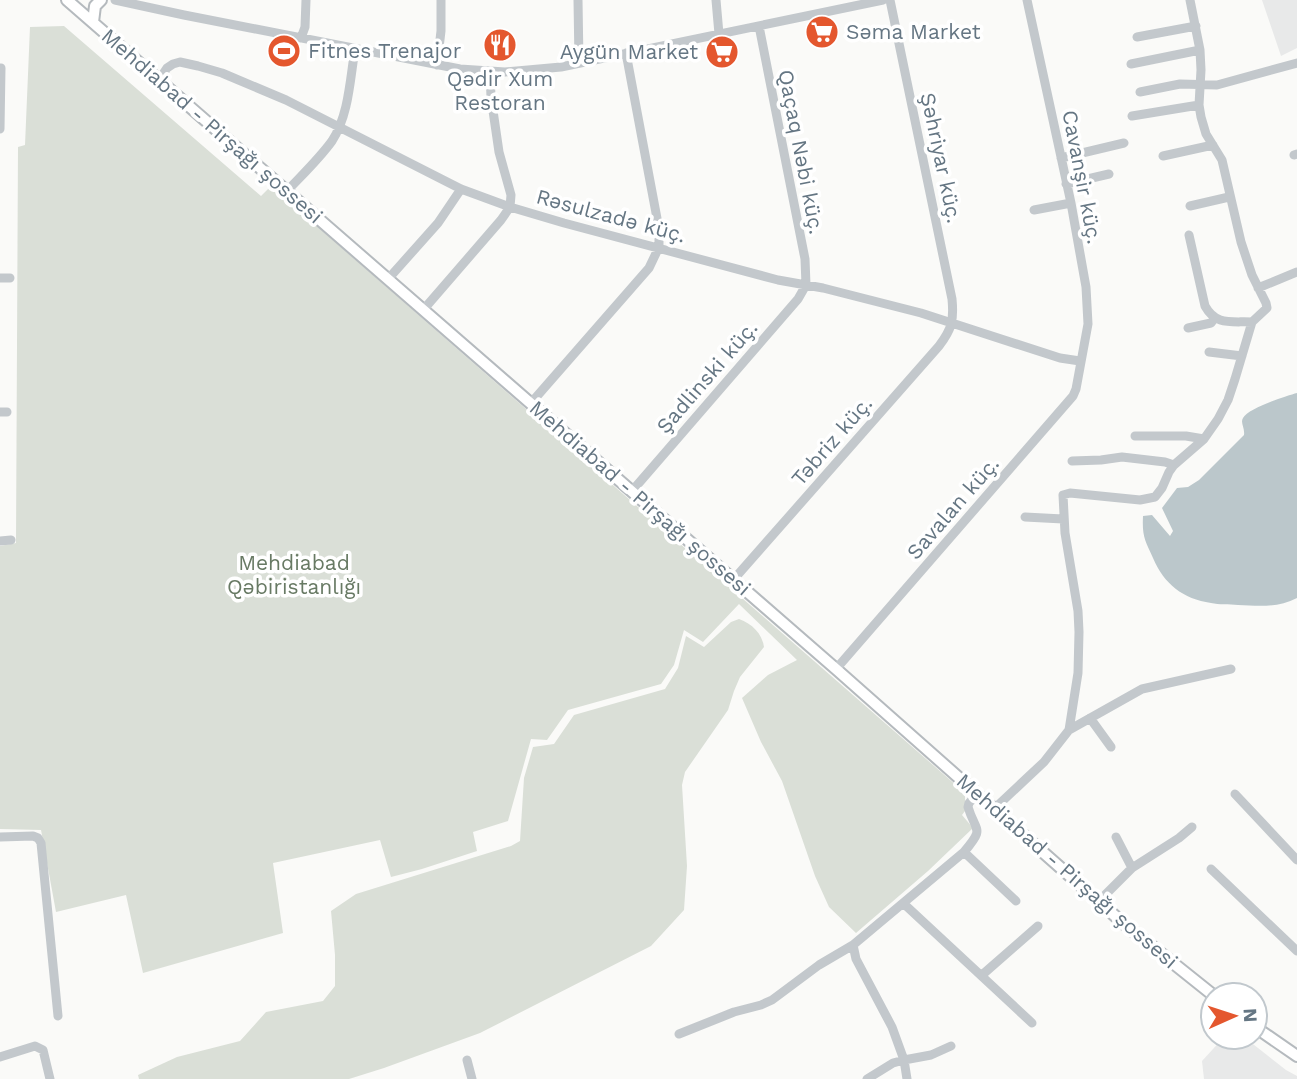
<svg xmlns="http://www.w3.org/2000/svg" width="1297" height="1079" font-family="'Work Sans',sans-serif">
<rect width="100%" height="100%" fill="#fafaf8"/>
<!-- built -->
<path fill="#e8e9e9" d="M1262,0H1297V48L1281,56Z
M1224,1037H1244L1286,1070L1297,1076V1079H1204L1202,1061Z"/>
<!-- green -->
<path fill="#dadfd7" d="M64,26L261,196L271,186L965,793V811L962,815L973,828L928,871L856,933L829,907L815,876L782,781L761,742L742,698L768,675L797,660L739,604L703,642L684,630L674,665L661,684L568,710L547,740L531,739L508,821L473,832L477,851L422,869L391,877L380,840L273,863L283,933L143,973L126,895L56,912L41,830L0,829V546L16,543L18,147L25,145L30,27Z
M739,619C752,624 762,633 764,647L740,677L734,691L728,710L685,772L682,785L687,866L684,910L651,946L480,1033L384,1068L349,1079H139L138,1075L177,1057L240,1041L266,1012L323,1001L335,986V955L331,911L356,894L511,846L520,841L524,778L533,747L554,744L574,715L665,689L678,668L686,636L704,647L731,622Z"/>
<!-- water -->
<path fill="#bbc7cb" d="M1297,393V598C1278,608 1259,606 1238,605C1229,604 1219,605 1211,603C1183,599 1164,584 1153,558C1145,540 1142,537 1143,516L1152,515L1170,536L1173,531L1162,508L1177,488L1188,487L1199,480L1244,435C1245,428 1240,423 1243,418C1248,408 1286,396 1297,393Z"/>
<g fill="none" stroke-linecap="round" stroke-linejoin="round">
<defs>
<path id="major" d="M67,0L836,669L1123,923L1213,995
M93,22L95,6L101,0
M1255,1027L1297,1056"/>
</defs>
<!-- major casing -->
<use href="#major" stroke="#b5babe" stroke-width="14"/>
<!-- minor -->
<path stroke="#c3c8cc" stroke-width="9" d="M115,0L184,15L460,69L505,72L561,67L883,0
M578,0L579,63
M716,0L719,34
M1137,37L1196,26
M301,38L305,27L306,0
M1131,64L1200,50
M437,65L441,31V0
M159,80L167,68L173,64L180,62L198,66L222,73L286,100L461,189L510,207L564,223L778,280L823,288L921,313L1060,358L1080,361
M1140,92L1180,84L1217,85L1297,63
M1132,116L1199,105
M0,129L1,68
M1294,155L1297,154
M1163,156L1213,145
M1061,158L1124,143
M1066,184L1109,174
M287,191C302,175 319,159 332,141C349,115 350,79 355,49
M1190,206L1229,197
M1034,210L1071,203
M1189,235L1205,306C1216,326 1231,321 1252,322
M0,278H10
M389,278L438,223L461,189
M1258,288L1297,272
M424,309L501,220L510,207L511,195L499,152L491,97L490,72
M1188,328L1211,323L1214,319
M1209,352L1242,356
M531,403L649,268L659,247V229L626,53
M0,412H7
M1135,436H1186L1204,439
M1072,461L1101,460L1122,457L1165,462L1174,465
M632,491L798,299L806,285L805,259L759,26
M1025,517L1063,519
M0,541L11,540
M734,579L939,346C952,329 954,320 952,299L890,0
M836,669L1073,396L1076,389L1088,324L1086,287L1071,203L1027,0
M1090,718L1111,747
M1069,730L1142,689L1231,669
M1235,794L1297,860
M995,808L1044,762L1069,730L1078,673L1079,632L1078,611L1065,533L1063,495L1070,493L1140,500L1155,497L1162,488L1169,472L1174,465L1204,439L1218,419L1228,400L1235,379L1252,322L1267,308L1266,303L1252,275L1241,242L1222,160L1206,134L1201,117L1199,105L1201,70L1200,50L1190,0
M0,837L33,836L38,838L41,843L58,1016
M1116,837L1132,868
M964,852L1016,901
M1211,869L1297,951
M1099,901L1132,868L1179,838L1192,827
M903,903L1032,1023
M982,975L1038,926
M679,1034L734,1012L761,1005L772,1000L819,965L853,945
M0,1057L35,1046L43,1050L50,1079
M467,1060L472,1079
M867,1079L893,1063L904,1060L892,1027L856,959L853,945L964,852C985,827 976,833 968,807L969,803L978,793
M907,1079L904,1060L931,1055L951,1046"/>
<!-- major -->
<use href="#major" stroke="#fff" stroke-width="10"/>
</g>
<!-- icons -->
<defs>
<symbol id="supermarket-disc" viewBox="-11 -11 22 22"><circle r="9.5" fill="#e4572e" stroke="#fff"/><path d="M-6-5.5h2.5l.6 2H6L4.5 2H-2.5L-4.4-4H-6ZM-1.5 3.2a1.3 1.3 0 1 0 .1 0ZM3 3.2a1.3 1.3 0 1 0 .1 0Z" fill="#fff"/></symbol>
<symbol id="restaurant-disc" viewBox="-11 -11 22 22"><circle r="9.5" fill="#e4572e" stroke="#fff"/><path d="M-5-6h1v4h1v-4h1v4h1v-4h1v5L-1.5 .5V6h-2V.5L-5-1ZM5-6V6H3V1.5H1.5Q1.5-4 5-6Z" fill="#fff"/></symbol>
<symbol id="stadium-disc" viewBox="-11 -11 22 22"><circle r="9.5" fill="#e4572e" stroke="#fff"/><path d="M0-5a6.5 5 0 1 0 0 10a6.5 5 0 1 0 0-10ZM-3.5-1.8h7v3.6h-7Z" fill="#fff"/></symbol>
</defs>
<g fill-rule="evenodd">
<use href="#supermarket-disc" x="803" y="13" width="38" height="38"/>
<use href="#restaurant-disc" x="481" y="26" width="38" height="38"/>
<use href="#stadium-disc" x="265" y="32" width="38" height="38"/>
<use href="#supermarket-disc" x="703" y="33" width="38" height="38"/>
</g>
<g text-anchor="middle" stroke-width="7" stroke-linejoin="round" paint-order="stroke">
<!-- poi labels -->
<g font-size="21" fill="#657683" stroke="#fff" text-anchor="start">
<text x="846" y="39">Səma Market</text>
<text x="308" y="58">Fitnes Trenajor</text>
<text x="698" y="59" text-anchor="end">Aygün Market</text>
<text x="500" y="86" text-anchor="middle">Qədir Xum<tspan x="500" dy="24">Restoran</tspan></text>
</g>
<!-- street labels -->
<g font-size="21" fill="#657683" stroke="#fff">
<text transform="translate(212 126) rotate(41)" y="7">Mehdiabad - Pirşağı şossesi</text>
<text transform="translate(801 152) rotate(79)" y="7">Qaçaq Nəbi küç.</text>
<text transform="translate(941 158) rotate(78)" y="7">Şəhriyar küç.</text>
<text transform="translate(1082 177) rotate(79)" y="7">Cavanşir küç.</text>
<text transform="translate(611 216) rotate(15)" y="7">Rəsulzadə küç.</text>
<text transform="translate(707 377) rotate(-49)" y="7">Şadlinski küç.</text>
<text transform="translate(832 441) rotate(-49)" y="7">Təbriz küç.</text>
<text transform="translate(640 498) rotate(41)" y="7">Mehdiabad - Pirşağı şossesi</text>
<text transform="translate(953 508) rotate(-49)" y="7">Savalan küç.</text>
<text transform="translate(1067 871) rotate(41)" y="7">Mehdiabad - Pirşağı şossesi</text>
</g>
<!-- park labels -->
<g font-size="21" fill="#687a64" stroke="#fff">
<text x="294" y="570">Mehdiabad<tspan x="294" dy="24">Qəbiristanlığı</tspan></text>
</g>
</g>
<!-- north arrow -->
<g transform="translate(1234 1016) rotate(87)"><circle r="33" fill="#ffffff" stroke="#c1c8cd" stroke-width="2"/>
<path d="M0-5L12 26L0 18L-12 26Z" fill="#e4572e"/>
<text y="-10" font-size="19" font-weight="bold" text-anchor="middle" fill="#657683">N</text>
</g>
</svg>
